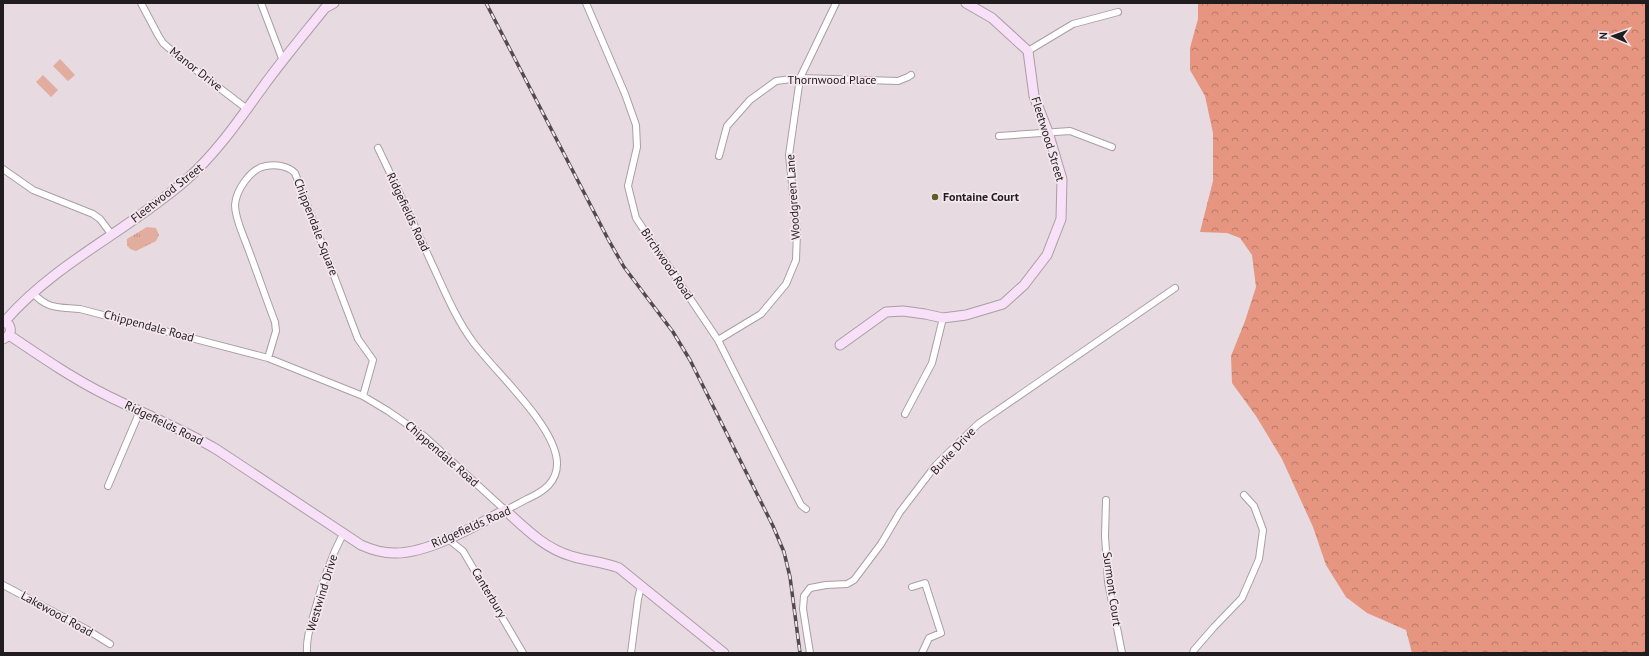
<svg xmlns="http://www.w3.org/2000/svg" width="1649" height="656" font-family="'PT Sans',sans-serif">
<defs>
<pattern id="forest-crowns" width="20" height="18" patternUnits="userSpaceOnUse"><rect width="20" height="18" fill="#e69580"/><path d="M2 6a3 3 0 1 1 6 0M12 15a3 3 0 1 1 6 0" fill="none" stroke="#ba7968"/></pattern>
<pattern id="park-tufts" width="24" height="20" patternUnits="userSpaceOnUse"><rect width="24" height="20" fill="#e2ac9e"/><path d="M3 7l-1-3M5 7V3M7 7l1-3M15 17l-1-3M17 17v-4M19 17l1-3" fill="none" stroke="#c29388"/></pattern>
</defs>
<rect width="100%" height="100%" fill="#e7dae0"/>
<!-- grass -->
<path fill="#e2ac9e" d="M60,59L75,75L68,81L53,66Z
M43,75L58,90L51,97L36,82Z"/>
<!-- forest -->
<path fill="url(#forest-crowns)" d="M1198,3H1646V653H1412L1406,630L1367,613L1346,597L1326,565L1313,527L1282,459L1256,416L1232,383L1231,356L1245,321L1256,287L1252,255L1240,238L1227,233L1200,232L1213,181V133L1205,96L1190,70V48L1198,19Z"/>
<!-- park -->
<path fill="url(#park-tufts)" d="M147,227L156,228L159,235L156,241L136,251C129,249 126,247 127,239Z"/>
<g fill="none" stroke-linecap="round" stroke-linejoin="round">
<defs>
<path id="street" d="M141,3L158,35L163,43L179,57L247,109
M261,3L283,61
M586,3L625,94L636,125L637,147L628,186L636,218L718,340L801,505L806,509
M1028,51L1073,24L1118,12
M999,136L1070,131L1112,147
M719,156L727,126L750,100L776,81L800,78L898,81L908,77L911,75
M3,169L33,190L93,214L100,219L112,235
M33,293C48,310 60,307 80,309L268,358L363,396L388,411L424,436L505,510C513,507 519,503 527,499C543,492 558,482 557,462C555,425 495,372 473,342C456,319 445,292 433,266C415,227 397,187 378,148
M718,340L761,314L786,284L796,260L797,232L789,155L800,78L836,3
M268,358L276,331L275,322C265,296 256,269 246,243C242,232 235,218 235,205C236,190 251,168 266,166C276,164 288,166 295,173L358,339L373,360L363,396
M905,414L932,363L943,318
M108,486L140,411
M1106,500L1105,536L1108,582L1122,653
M448,539L463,551L523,653
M3,585L86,629L110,644
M912,587L925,583L941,633L929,638L922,653
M307,653C306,638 311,624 315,610C322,583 330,559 343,534
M631,653L638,599L641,586
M810,653L803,609L804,596L810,588L826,585L847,584L854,580L881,544L900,512L936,465L978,424L1175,288
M1193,653L1194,650L1214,627L1242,598L1259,559L1263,530L1254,506L1244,495"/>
<path id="secondary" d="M3,321L9,325C12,331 10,336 3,339
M5,321C55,263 129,230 186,180C217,153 241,117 265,84C284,58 305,33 325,8L334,3
M9,335C40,356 72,378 106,395C142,413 180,428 216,449L361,545C372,550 382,553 394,553C428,554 475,526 505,510C525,528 544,548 571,556C587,561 604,562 619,568L724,653
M840,345L886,312L903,311L925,314L943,318L966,315L1003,304L1024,285L1047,255L1061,219L1062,179L1048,132L1034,96L1028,51L992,18L966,3"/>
</defs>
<!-- street casing -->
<use href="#street" stroke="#aa9ea3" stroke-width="8"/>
<!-- secondary casing -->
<use href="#secondary" stroke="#aa9ea3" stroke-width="11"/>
<!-- street -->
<use href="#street" stroke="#fff" stroke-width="6"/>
<!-- secondary -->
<use href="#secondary" stroke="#f7e0f8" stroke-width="9"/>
<defs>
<path id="rail" d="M486,3L608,239L624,267L673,332L690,360L773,526L784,552L790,577L800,653"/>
</defs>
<!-- rail casing -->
<use href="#rail" stroke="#524b4e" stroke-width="3.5"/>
<!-- rail -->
<use href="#rail" stroke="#f4e7ed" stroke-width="2" stroke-dasharray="6" stroke-linecap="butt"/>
</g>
<!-- markers -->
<circle fill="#615c28" stroke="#f4e7ed" stroke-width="1.5" cx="935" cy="197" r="4"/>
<g text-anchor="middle" stroke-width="3.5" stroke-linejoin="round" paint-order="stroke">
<!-- street labels -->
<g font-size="12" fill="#211c1e" stroke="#f4e7ed">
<text transform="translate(196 69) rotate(38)" y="4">Manor Drive</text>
<text x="832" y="84">Thornwood Place</text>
<text transform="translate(1048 139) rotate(73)" y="4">Fleetwood Street</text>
<text transform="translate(167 193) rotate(-38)" y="4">Fleetwood Street</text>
<text transform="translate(793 197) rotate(-94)" y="4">Woodgreen Lane</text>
<text transform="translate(408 212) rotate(65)" y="4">Ridgefields Road</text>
<text transform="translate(316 227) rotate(69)" y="4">Chippendale Square</text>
<text transform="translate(667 264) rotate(56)" y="4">Birchwood Road</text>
<text transform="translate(149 326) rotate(15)" y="4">Chippendale Road</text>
<text transform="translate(164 423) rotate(26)" y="4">Ridgefields Road</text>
<text transform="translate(953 451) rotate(-47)" y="4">Burke Drive</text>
<text transform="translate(442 454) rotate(41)" y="4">Chippendale Road</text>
<text transform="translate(471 527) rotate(-24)" y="4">Ridgefields Road</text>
<text transform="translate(1112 589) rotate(82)" y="4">Surmont Court</text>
<text transform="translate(322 593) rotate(-73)" y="4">Westwind Drive</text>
<text transform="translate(489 593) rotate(59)" y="4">Canterbury</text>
<text transform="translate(57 614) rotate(29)" y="4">Lakewood Road</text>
</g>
<!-- poi labels -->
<g font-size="12" font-weight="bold" fill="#211c1e" stroke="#f4e7ed" text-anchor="start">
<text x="943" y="201">Fontaine Court</text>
</g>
</g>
<!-- border -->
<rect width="1649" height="656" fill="none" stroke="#211c1e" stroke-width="8"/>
<!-- north arrow -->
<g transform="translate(1613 36) rotate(272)" stroke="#f4e7ed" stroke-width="3" paint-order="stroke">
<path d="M0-3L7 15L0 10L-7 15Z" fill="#211c1e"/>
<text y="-6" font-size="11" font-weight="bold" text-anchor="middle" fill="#211c1e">N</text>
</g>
</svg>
